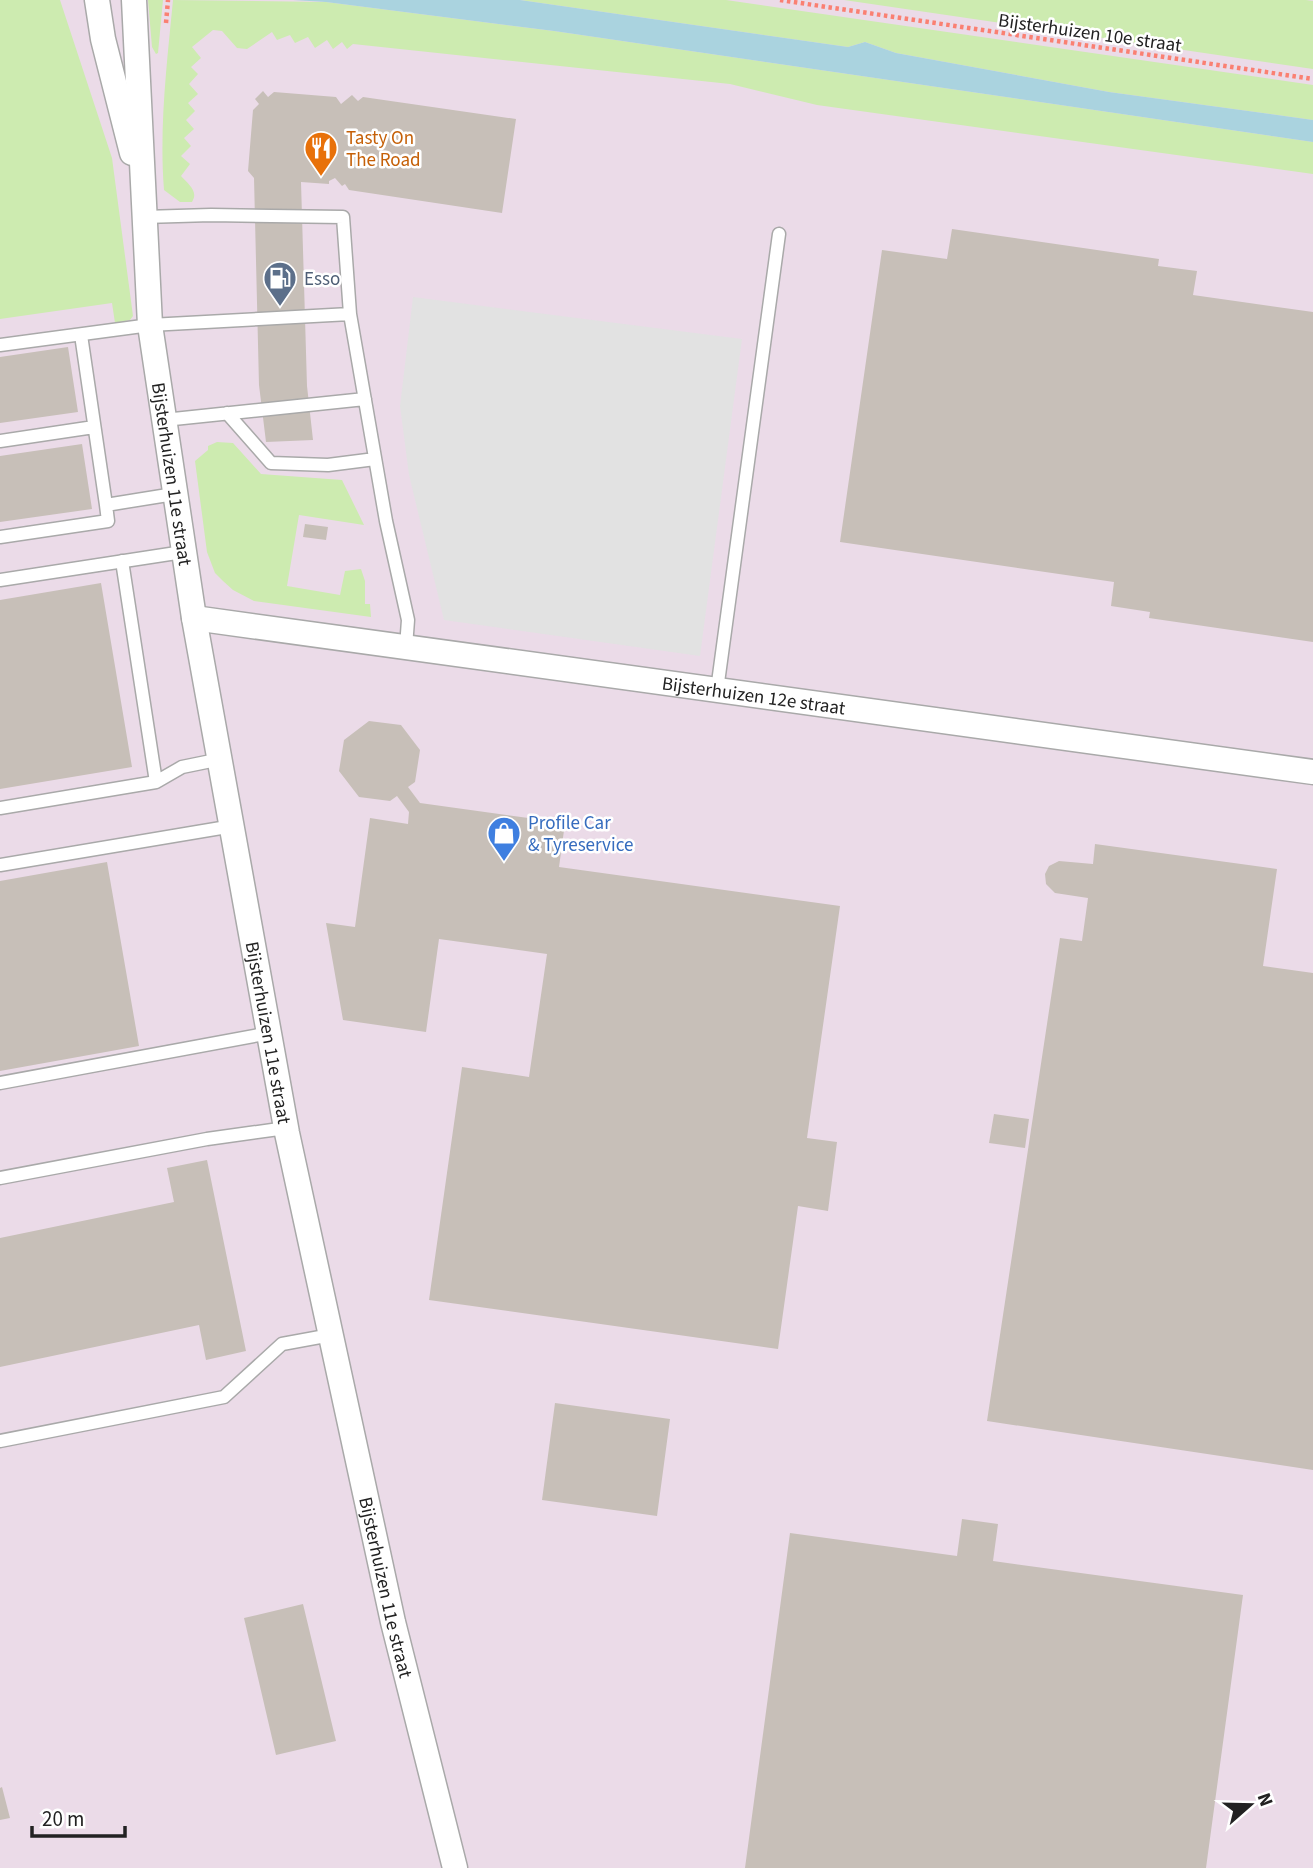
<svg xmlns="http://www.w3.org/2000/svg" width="1313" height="1868" font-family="'Source Sans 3',sans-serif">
<rect width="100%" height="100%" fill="#f2efe9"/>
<!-- industrial -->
<path fill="#ebdbe8" d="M0,0H1313V1868H0Z"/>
<!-- grass -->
<path fill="#cdebb0" d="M0,0H60L112,158L133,316L130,320L115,323L112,303L0,319Z
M148,0H163L158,53L156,54L152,47Z
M173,0L326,2L554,31L1313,142V174L817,105L730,84L353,44L347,49L342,42L333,49L327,40L315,48L308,37L295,43L290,35L277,40L272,32L247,49L237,48L222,31L213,30L192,47L201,58L191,67L198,74L189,84L198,94L188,103L195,111L186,120L194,129L184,138L191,146L181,156L190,164L181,176C188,184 199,191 192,202H180L164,190C159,127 167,63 173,0Z
M520,0H726L1313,85V120L1109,92L896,53L865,42L848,47Z
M844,0H1306L1313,1V69Z
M217,442L233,443L261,474L342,480L364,525L299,515L287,586L340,595L345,571L361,569L365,581V604H370L371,617L254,601L233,590L223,581L215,573L207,552L195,461L208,450V446Z"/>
<!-- parking -->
<path fill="#e2e2e2" d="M413,297L742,339L700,656L444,620L409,475L400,406Z"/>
<!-- water -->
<path fill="#aad3df" d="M293,0H520L848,47L865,42L896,53L1109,92L1313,120V142L554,31L326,2Z"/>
<!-- building -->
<path fill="#c7bfb8" d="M263,91L268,97L274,92L336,97L341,104L352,95L358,101L363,97L516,119L502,213L349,190L345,184L342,186L335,178L329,181V184L301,182L307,386L313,440L266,442L259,385L254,178L248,171L253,110L259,104L255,99Z
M952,229L1159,259L1158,266L1197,271L1193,295L1313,312V642L1149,618L1150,612L1111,606L1114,582L840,542L882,250L947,259Z
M68,347L78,412L0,423V357Z
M82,444L92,509L0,522V456Z
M305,524L328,527L326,540L303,537Z
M101,583L132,767L0,789V600Z
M369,721L401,725L420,750L415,782L408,787L420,803L565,823L559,867L840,906L807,1138L837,1142L828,1211L798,1206L778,1349L429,1300L462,1067L529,1077L547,954L439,939L426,1032L343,1020L326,923L355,927L370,818L408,824L409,812L397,796L390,801L359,797L339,771L344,740Z
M1095,844L1277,869L1263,966L1313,973V1470L987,1421L1060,938L1082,941L1088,898L1055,893L1046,884L1045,874L1049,866L1059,861L1093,864Z
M107,862L139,1046L0,1071V881Z
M994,1114L1029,1119L1025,1148L989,1143Z
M207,1160L246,1351L206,1360L199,1325L0,1367V1238L174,1202L167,1168Z
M555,1403L670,1419L657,1516L542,1500Z
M962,1519L998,1524L993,1561L1243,1595L1206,1868H745L790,1533L957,1556Z
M303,1604L336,1741L276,1755L244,1618Z
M2,1787L10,1818L0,1820V1788Z"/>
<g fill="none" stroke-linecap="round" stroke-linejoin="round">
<defs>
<path id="lane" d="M144,217L211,215L343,217L350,314
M81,335L106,505
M0,345L150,325L350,314L386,521L408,620L406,647
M227,413L271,463L328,465L375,459
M164,420L365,399
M0,441L94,427
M0,537L108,521L106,505L174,494
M122,561L156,782
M0,580L183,552
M717,690L779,234
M0,808L156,782L182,767L221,759
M0,865L233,826
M0,1083L270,1033
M0,1178L207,1139L286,1128
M0,1441L224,1397L282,1344L331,1335"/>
<g id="street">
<path d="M97,0L103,39L132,153"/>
<path id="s1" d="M134,0L150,325L194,618L287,1133L393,1622L455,1868"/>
<path id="s2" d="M194,618L1313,772"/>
</g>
</defs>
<!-- lane casing -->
<use href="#lane" stroke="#a9a9a9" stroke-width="15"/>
<!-- street casing -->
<use href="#street" stroke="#a9a9a9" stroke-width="27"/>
<!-- path -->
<path stroke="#fa8072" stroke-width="4.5" stroke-dasharray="3.5 3.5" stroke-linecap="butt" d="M780,0L1313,79
M166,23L168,0"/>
<!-- lane -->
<use href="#lane" stroke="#fff" stroke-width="12"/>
<!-- street -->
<use href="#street" stroke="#fff" stroke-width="24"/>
</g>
<!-- icons -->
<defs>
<symbol id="restaurant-pin" viewBox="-11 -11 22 30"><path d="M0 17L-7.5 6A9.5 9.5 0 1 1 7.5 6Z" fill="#e8710a" stroke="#fff"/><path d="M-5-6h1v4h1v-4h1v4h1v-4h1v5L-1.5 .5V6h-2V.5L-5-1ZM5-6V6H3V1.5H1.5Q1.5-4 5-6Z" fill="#fff"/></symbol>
<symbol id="fuel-pin" viewBox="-11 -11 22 30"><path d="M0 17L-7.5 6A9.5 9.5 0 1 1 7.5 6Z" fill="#5c6f8a" stroke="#fff"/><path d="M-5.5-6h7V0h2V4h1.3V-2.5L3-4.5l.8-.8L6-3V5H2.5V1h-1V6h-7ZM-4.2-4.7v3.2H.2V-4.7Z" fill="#fff"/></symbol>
<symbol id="shop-pin" viewBox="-11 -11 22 30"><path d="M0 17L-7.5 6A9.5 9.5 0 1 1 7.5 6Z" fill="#3f7fe0" stroke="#fff"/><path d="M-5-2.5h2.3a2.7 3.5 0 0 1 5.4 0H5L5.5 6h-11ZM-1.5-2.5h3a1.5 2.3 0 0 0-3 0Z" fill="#fff"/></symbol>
</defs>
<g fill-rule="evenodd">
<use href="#restaurant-pin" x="302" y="129" width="38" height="52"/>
<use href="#fuel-pin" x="261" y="259" width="38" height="52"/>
<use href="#shop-pin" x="485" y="814" width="38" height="52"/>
</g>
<g text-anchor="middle" stroke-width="5" stroke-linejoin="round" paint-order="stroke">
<!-- street labels -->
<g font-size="19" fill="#222" stroke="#fff">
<text transform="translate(1090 32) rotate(8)" y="7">Bijsterhuizen 10e straat</text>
<text dy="7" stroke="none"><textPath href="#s1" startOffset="476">Bijsterhuizen 11e straat</textPath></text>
<text dy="7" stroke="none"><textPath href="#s2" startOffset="565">Bijsterhuizen 12e straat</textPath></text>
<text dy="7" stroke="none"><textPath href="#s1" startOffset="1043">Bijsterhuizen 11e straat</textPath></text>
<text dy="7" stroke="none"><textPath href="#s1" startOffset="1610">Bijsterhuizen 11e straat</textPath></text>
</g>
<!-- food labels -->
<g font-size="19" fill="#c56008" stroke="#fff" text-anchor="start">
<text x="346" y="144">Tasty On<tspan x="346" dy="22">The Road</tspan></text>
</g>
<!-- service labels -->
<g font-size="19" fill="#4e5e75" stroke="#fff" text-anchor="start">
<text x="304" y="285">Esso</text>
</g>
<!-- shop labels -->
<g font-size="19" fill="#366cbe" stroke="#fff" text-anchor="start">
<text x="528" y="829">Profile Car<tspan x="528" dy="22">&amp; Tyreservice</tspan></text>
</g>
</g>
<!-- north arrow -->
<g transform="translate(1250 1805) rotate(70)" stroke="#ffffff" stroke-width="5" paint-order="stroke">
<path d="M0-5L12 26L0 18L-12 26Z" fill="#222222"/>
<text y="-10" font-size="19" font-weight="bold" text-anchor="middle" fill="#222222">N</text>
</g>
<!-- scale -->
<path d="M32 1826v10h93v-10" fill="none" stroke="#222222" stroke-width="3.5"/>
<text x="42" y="1826" font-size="21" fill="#222222" stroke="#ffffff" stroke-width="5" paint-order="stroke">20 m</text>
</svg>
